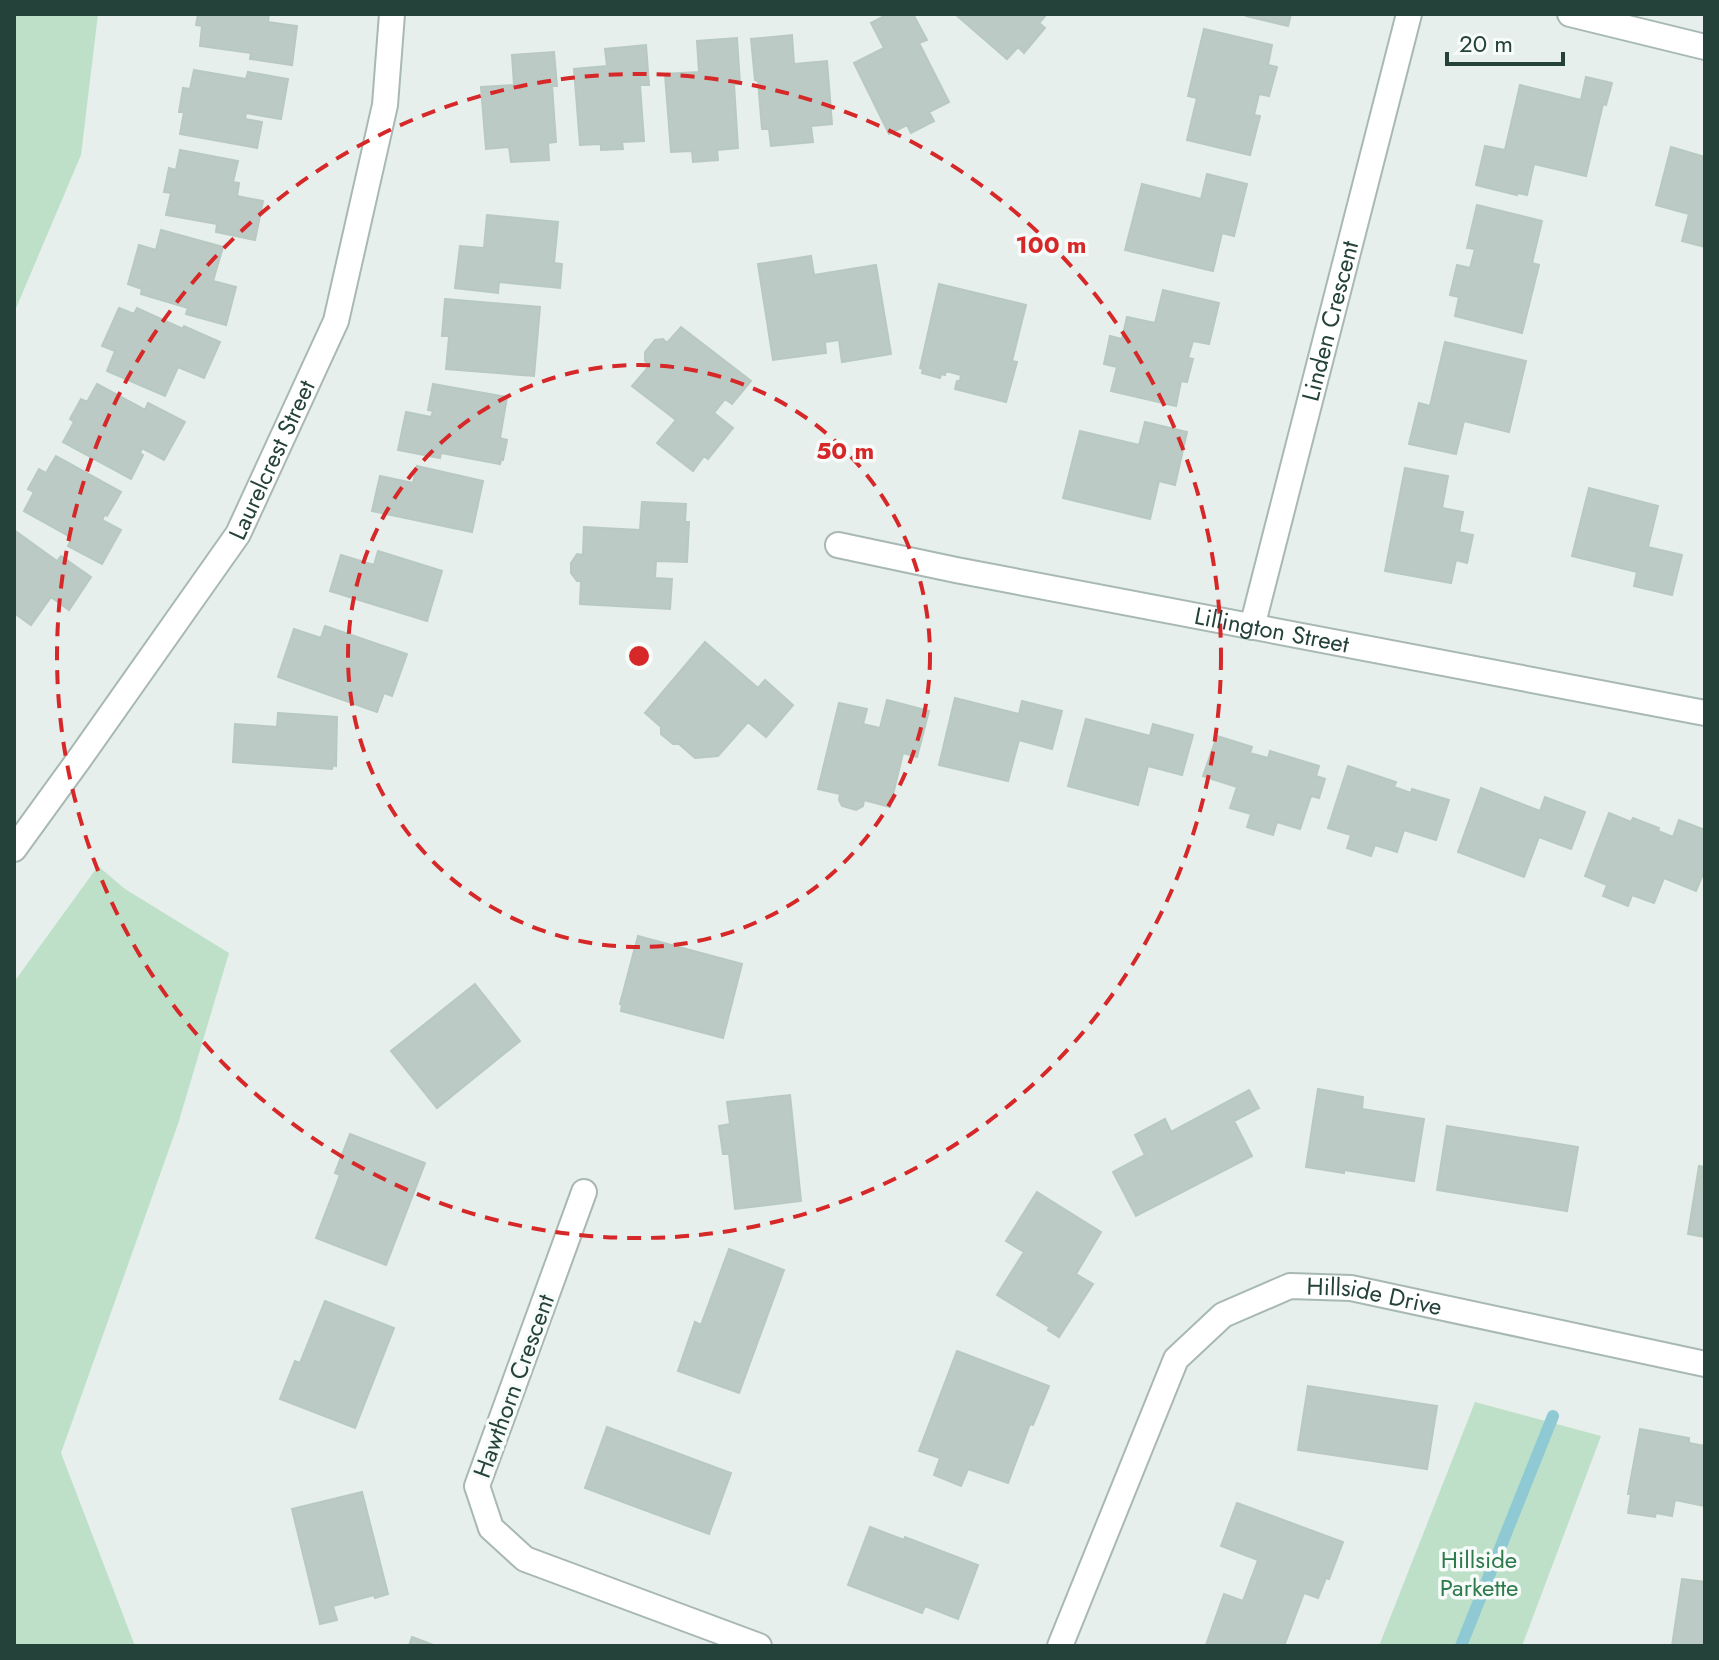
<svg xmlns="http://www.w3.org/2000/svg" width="1719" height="1660" font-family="Jost,sans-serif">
<rect width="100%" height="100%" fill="#e6efeb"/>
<!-- green -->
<path fill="#bfe0c8" d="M14,14H98L81,155L14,313Z
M98,866L125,889L229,953L178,1124L61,1453L135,1646H14V982Z
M1475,1402L1601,1436L1522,1646H1379Z"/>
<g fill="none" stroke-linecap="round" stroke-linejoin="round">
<!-- stream -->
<path stroke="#8ec9d4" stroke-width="12" d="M1461,1646L1553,1416"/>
</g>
<!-- building -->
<path fill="#bbcac4" stroke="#b8c9c2" stroke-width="2" d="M198,14H269L268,22L297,26L292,65L250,59L251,53L200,46L202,26L196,25Z
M888,14H913L927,40L919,43L949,102L929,112L934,121L911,133L907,125L889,134L854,63L884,48L871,23Z
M955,14H1047L1039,23L1045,28L1024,53L1018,47L1007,59Z
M1246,14H1291L1288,26L1246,16Z
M1204,29L1272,45L1268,65L1277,67L1269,96L1259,94L1254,115L1260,116L1250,155L1187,140L1197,98L1188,96Z
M792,35L794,64L827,61L832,124L811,126L813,142L771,146L769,129H762L758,81L755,80L751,39Z
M737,38L740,84H734L738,148L717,150L718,160L693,162L692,151L671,152L665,74L699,72L697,41Z
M646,45L649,85H640L644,141L622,142L623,149L601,150V144L580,145L574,69L607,66L605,49Z
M554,52L557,86H552L556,142L548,143L549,160L511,162L509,147L486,149L481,87L514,85L512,55Z
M194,70L246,79L248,72L288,79L281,119L246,113L245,119L262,122L257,148L180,134L184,112H179L183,88L190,89Z
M1586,77L1612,83L1606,105L1603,104L1586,176L1534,164L1527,195L1518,193L1517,195L1476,185L1485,146L1505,150L1520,85L1581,100Z
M1671,147L1705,157V247L1682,241L1689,214L1656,205Z
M180,150L238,161L233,182L239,183L237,196L263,201L255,240L216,232L217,224L166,215L171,193L164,192L169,168L176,170Z
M1207,174L1247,184L1234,236L1222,233L1213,271L1125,250L1142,184L1201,199Z
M1477,205L1542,221L1532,263L1539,265L1522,333L1455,316L1459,297L1450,295L1457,265L1470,268L1475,249L1467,248Z
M487,215L558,222L554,263L562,264L560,288L499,282L498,293L455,288L460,246L484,248Z
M161,230L223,247L213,281L236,287L226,325L186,314L188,308L141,294L142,289L128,284L139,245L156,250Z
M811,256L814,275L876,265L891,354L842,362L839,340L825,342L826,353L773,360L758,264Z
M939,284L1026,305L1012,361L1017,362L1006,402L955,389L957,381H960L961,375L946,371L945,375L941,374L940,378L922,373L923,369L920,368Z
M1163,290L1219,303L1209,344L1193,341L1188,358L1193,359L1187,382L1181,381L1176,406L1111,391L1117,367L1104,364L1110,336L1122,339L1127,317L1155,323Z
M445,299L540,307L534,376L446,369L449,336H442Z
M119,308L134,314L137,308L183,329L184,326L220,342L204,378L178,367L165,396L107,371L115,351L102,346Z
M681,327L751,381L732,404L725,399L714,413L733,428L708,459L704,456L693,471L657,443L676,420L632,386L650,365L645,361V352L655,340L663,339L667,343Z
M1445,342L1526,361L1509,432L1464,421L1456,454L1409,444L1419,403L1430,406Z
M97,384L145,410L148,403L185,422L164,460L142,448L140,453L143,455L131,479L63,442L74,422L70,419L81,399L87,402Z
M433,384L507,397L500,438L507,440L503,460H501L500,464L441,453L440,458L398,450L406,412L431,417L433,411L428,410Z
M1145,422L1187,432L1175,485L1159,481L1150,519L1063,498L1080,431L1139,445Z
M56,456L121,492L107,516L105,514L102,520L121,530L102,564L68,546L72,538L24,511L34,492L28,489L39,469L46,473Z
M417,466L483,481L472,532L372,511L380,476L413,483Z
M1405,468L1448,476L1442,508L1463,512L1459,532L1473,535L1467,563L1456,560L1451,583L1385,571Z
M1589,488L1658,506L1648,547L1682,555L1672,595L1634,586L1637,572L1572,556Z
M642,502L686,504L685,522H689L687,562L656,561L655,578L672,579L670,609L580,604L581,581H577L571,573V563L577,554L583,555L584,527L640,530Z
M14,530L57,561L61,556L91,577L69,610L51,597L31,625L14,613Z
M378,551L442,571L427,621L330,591L341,555L374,565Z
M325,626L407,654L392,696L384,693L377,712L278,677L294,629L321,638Z
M705,642L758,688L765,680L793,705L766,737L748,722L718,756L695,758L679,744H673L661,734V727L645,713Z
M955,698L1019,714L1022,701L1062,711L1052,749L1019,740L1008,781L939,765Z
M887,700L929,711L917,757L903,753L890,807L864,800L863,806L856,810L842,806L839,800L840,794L818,789L839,703L867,709L863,724L880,728Z
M278,713L337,717L336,766L333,765L332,769L233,762L235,724L277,727Z
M1086,719L1150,736L1153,724L1193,735L1182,775L1148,766L1138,805L1068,786Z
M1217,736L1252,747L1250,753L1268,758L1270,751L1319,766L1316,776L1325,779L1319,798L1311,796L1300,829L1277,822L1273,835L1247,827L1251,814L1230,808L1237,787L1203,776Z
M1348,766L1396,782L1394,787L1411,793L1412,789L1449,800L1436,840L1404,830L1397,852L1375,845L1371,856L1347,848L1351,835L1328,828Z
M1481,788L1540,811L1545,797L1585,812L1571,849L1539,837L1524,877L1458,852Z
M1609,813L1631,822L1633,818L1659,828L1658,831L1673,837L1679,820L1705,830V869L1696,891L1664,878L1654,903L1632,895L1628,906L1603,896L1607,885L1585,876Z
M638,936L742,964L723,1038L621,1011L622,1005L620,1004Z
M475,984L520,1041L437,1108L391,1051Z
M1318,1089L1363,1097L1362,1109L1424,1119L1414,1181L1344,1170V1173L1306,1167Z
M1249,1090L1259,1108L1234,1121L1252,1156L1136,1216L1113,1172L1145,1155L1135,1135L1165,1119L1171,1132Z
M790,1095L801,1201L735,1209L729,1154H723L719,1126L730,1124L727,1102Z
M1447,1126L1578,1147L1567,1211L1437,1190Z
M350,1134L425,1163L386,1265L316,1238L340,1175L335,1173Z
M1699,1166L1705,1167V1237L1688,1234Z
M1037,1192L1101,1232L1076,1274L1093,1284L1059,1337L1048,1330L1049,1327L997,1295L1024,1252L1006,1241Z
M729,1249L784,1270L739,1393L678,1371L695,1322L701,1325Z
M325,1301L394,1328L355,1428L280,1399L295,1361L300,1363Z
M957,1351L1049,1386L1033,1425L1030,1424L1008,1483L968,1469L961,1486L934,1475L940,1458L919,1451Z
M1308,1386L1437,1406L1427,1469L1298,1450Z
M607,1427L731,1473L709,1534L585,1488Z
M1640,1429L1689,1438V1443L1705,1446V1506L1675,1500L1672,1516L1656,1513L1655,1517L1628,1513L1631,1494H1628Z
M362,1492L388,1594L375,1598L374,1595L333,1606L337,1620L320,1624L292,1509Z
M1237,1503L1343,1542L1329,1579L1326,1578L1318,1598L1304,1593L1284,1646L1206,1645L1224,1594L1243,1601L1258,1560L1221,1546Z
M870,1527L904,1540L905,1537L978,1565L958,1619L925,1606L922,1613L848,1585Z
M1682,1579L1705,1582V1646H1672Z
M412,1637L436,1646H409Z"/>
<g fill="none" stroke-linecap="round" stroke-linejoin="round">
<defs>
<g id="minor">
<path d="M1570,14L1705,47"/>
<path id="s1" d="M838,545L956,570L1705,713"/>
<path id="s2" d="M1252,627L1409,14"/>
<path id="s3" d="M14,849L80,758L238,534L336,321L385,105L392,14"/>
<path d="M584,1192L477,1486L491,1528L525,1559L759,1646"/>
<path id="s4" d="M1060,1646L1176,1359L1223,1315L1290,1286L1351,1288L1705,1364"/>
</g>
</defs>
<!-- minor casing -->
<use href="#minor" stroke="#a8b8b2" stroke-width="28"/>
<!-- minor -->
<use href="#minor" stroke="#fff" stroke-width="24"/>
</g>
<!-- distance rings -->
<g fill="none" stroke="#d62828" stroke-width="4" stroke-dasharray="14 10">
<circle cx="639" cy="656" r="291"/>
<circle cx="639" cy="656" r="582"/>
</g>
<g text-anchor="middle" stroke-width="7" stroke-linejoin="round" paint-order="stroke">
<!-- street labels -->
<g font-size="24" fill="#24423a" stroke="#f7fbf9">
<text dy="8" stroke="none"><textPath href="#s2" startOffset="316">Linden Crescent</textPath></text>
<text dy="8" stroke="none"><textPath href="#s3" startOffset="468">Laurelcrest Street</textPath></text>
<text dy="8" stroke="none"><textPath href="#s1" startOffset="442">Lillington Street</textPath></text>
<text dy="8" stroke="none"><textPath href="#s4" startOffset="532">Hillside Drive</textPath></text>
<text transform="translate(514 1386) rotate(-70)" y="8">Hawthorn Crescent</text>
</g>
<!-- park labels -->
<g font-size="24" fill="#2d7a4b" stroke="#f7fbf9">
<text x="1479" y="1568">Hillside<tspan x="1479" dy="28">Parkette</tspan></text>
</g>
</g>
<circle cx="639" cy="656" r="12" fill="#d62828" stroke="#f7fbf9" stroke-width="4"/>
<g font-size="24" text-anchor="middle" font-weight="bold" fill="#d62828" stroke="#f7fbf9" stroke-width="7" stroke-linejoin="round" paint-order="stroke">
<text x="1051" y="253">100 m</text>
<text x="845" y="459">50 m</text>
</g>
<!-- border -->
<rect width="1719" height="1660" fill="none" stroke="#24423a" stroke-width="32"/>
<!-- scale -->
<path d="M1447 52v12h116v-12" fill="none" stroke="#24423a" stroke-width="4"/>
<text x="1459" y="52" font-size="24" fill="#24423a" stroke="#f7fbf9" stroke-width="6" paint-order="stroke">20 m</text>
</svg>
